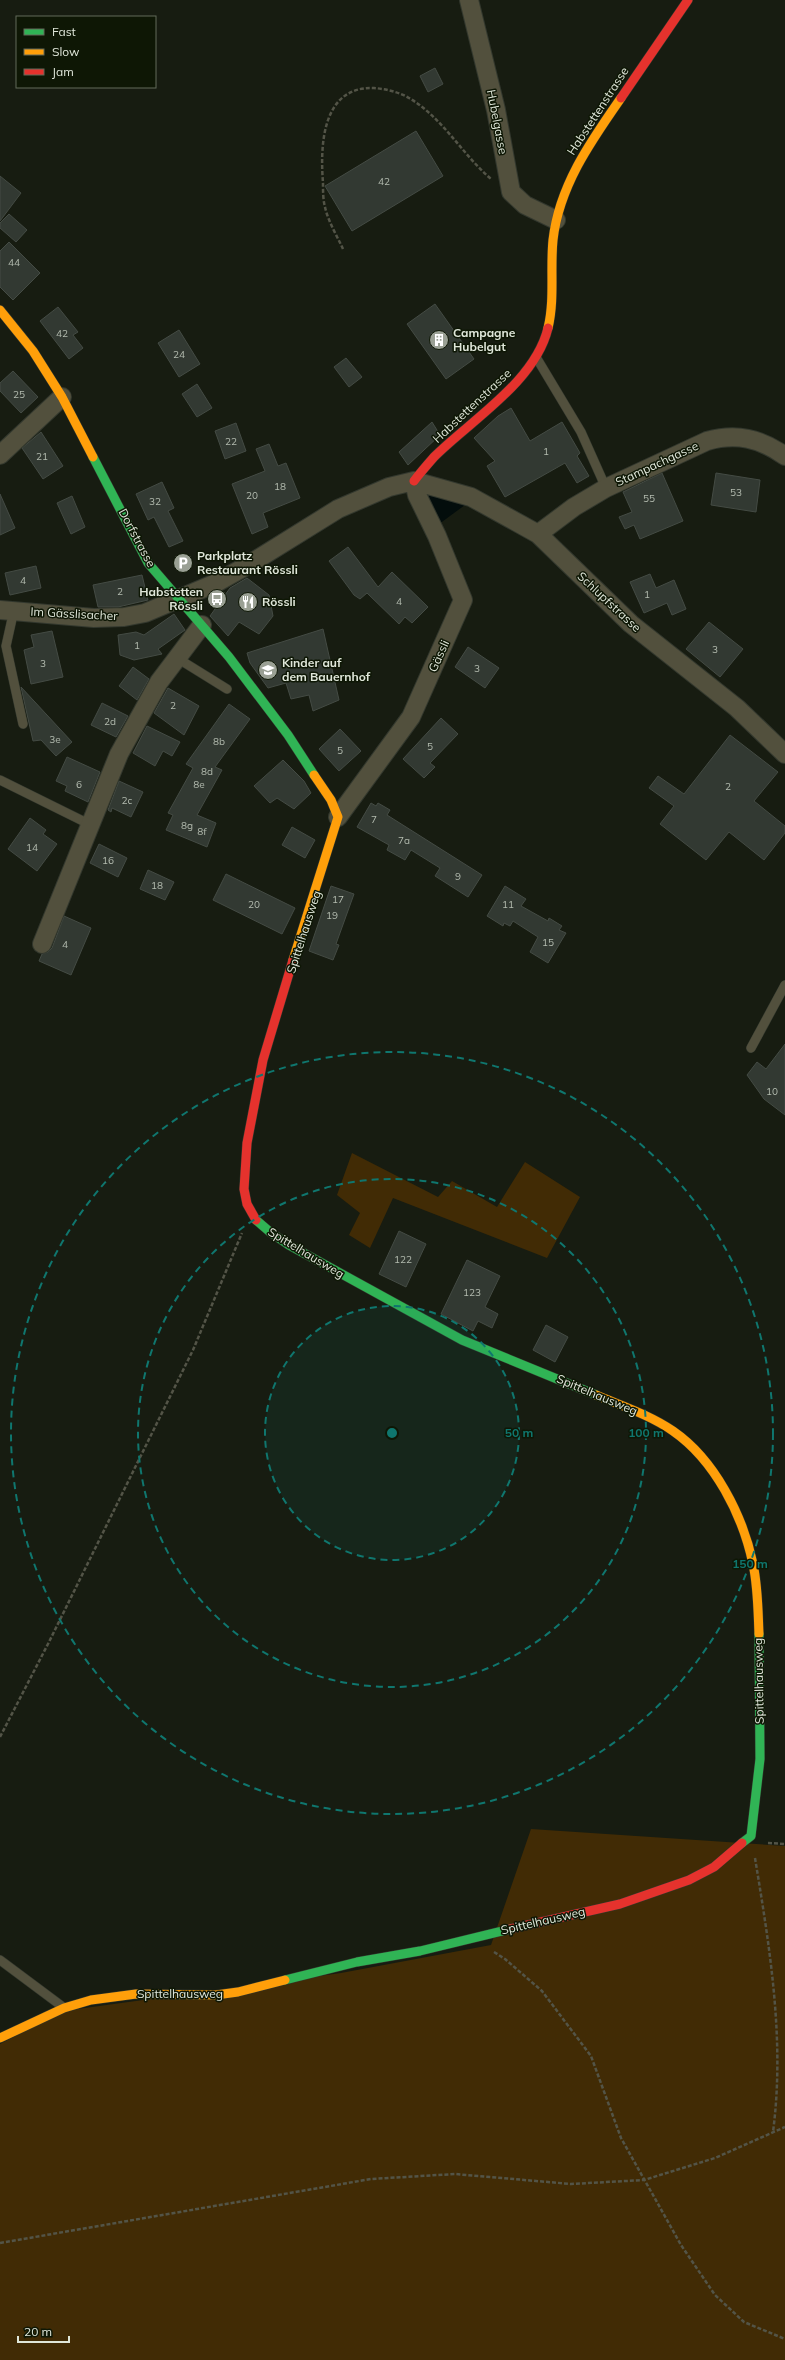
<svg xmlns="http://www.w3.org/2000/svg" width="785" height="2360" font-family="Mulish,sans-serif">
<rect width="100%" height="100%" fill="#171c11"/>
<!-- green -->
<path fill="#412b05" d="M352,1153L438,1197L452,1181L497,1207L525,1162L580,1197L547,1258L393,1198L370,1248L349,1235L360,1213L337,1195Z
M531,1829L785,1846V2360H0V2044L63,2011L341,1973L491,1945Z"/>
<!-- water -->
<path fill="#030d0c" d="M428,493L464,502L465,505L435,527L428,513Z"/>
<!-- building -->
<path fill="#323932" stroke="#444b44" d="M435,68L443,84L428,92L420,76Z
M416,131L443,176L352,231L325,186Z
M0,176L21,193L0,221Z
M9,214L27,230L16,242L0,228V223Z
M9,242L40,273L13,300L0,287V251Z
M435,304L474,359L446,379L407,324Z
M58,307L78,332L73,335L83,348L69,359L40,321Z
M179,330L200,364L179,377L158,343Z
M346,358L362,377L349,387L334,367Z
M13,371L38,397L21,413L0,391V383Z
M197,384L212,408L197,417L182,394Z
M511,408L530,441L562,422L580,453L577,456L589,476L577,483L565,463L505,497L487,466L495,461L474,438L498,416Z
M432,422L440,435L408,465L399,452Z
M236,423L246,451L225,459L215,431Z
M41,432L63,466L43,479L22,448Z
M269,444L278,466L286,463L300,498L263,513L268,527L252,534L232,484L265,471L256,449Z
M662,473L683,521L640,539L634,525L625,529L619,517L632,512L623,492Z
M716,473L760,480L756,512L711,505Z
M162,482L174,508L168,511L183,541L169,547L154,517L148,520L136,494Z
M0,494L15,528L0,535Z
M72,496L85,527L71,534L57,503Z
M348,547L378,587L392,572L428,607L412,623L405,617L399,624L367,593L360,599L354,595L329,561Z
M36,566L41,588L10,595L5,573Z
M650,574L656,588L674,580L686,609L672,615L667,603L644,613L630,582Z
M142,575L148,600L118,607H98L93,585Z
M247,578L269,595L273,616L259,634L239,622L228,636L210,616L230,588Z
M174,614L185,630L158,649L162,654L134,660L120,655L118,635L136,632L144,635Z
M709,622L743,649L720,677L686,649Z
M323,629L339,700L313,711L309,695L291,699L286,683L268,688L250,663L247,653Z
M52,631L63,677L31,684L24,650L34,647L31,635Z
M468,647L499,668L485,688L455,667Z
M133,667L149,679L137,700L119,686Z
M21,687L72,742L56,756L41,740L33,741Z
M168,688L199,706L184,735L154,713Z
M102,703L128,716L116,737L91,725Z
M229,704L250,719L215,767L222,770L197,815L216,823L207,847L166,830L173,815L168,813L193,768L186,764Z
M441,718L458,734L430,763L435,767L424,778L403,759Z
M147,726L180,742L172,756L163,751L155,766L133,753Z
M340,729L361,751L339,771L319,749Z
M730,735L778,772L754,801L785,826V833L764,860L729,832L706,860L660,824L674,806L649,788L658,776L684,794Z
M67,757L100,772L88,802L65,791L67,786L56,781Z
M283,760L304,781L311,793L294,809L277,798L270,803L254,786Z
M119,781L143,792L131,817L112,808L111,812L108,810Z
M371,803L376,806L378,803L390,810L387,815L482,875L468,897L435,876L440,868L411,850L405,860L387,850L389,845L357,827Z
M30,818L46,830L43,834L57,844L37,871L8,849Z
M292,827L315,840L305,858L282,845Z
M99,844L127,858L118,877L90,863Z
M148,870L174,882L165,900L140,889Z
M226,874L295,908L282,934L213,900Z
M331,886L354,894L336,944L339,945L333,960L309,951Z
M505,886L526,899L521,906L548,921L549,918L562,926L559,930L566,933L548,963L530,952L538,937L513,921L510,926L504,923L503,926L487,916Z
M64,916L91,928L71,975L39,961L42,954L48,952L52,948Z
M785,1044V1115L764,1099L747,1075L757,1062L766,1069Z
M399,1231L426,1244L406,1287L379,1274Z
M467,1260L500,1276L485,1307L498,1314L492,1328L478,1321L473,1331L441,1314Z
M546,1325L568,1337L555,1362L533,1350Z"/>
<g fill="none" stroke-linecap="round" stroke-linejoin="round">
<defs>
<path id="lane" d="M536,357L581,432L606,488
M14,610L6,646L23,724
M177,658L227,689
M0,780L91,825
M751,1048L785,985
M0,1960L63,2007"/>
<path id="street" d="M469,0L496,110L511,192L525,205L556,220
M0,455L62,397
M538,534L574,507L606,488L707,441C736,433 760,438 785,456
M0,610L94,618L124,617L145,613L216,583L248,565L338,509L389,487L414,481L471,497L538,534L631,624L737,708L785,754
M338,817L411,717L463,600L437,536L417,495L414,481
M42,944L119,754L159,682L202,625"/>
<path id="fast" d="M93,457L148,563L229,657L288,735L314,775
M256,1220L270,1232L289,1245L462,1340L596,1395
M742,1843L751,1836L760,1759L759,1634
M285,1980L357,1962L420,1951L510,1929"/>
<path id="slow" d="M0,310L33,351L62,397L93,457
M548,328C555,299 550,269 553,240C559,186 591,141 621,98
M293,960L338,817L331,800L314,775
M596,1395C622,1406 650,1415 673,1431C715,1460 743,1516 753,1564C758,1587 758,1611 759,1634
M0,2038L64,2008L91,2000L136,1994L216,1995L238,1992L285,1980"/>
<path id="jam" d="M621,98L688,0
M414,481C420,473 427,465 434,457C471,420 535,382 548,328
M256,1220L247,1204L244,1189L247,1143L263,1060L293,960
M510,1929L620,1904L689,1880L714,1867L742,1843"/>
</defs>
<!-- lane casing -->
<use href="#lane" stroke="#33382e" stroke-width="10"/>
<!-- street casing -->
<use href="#street" stroke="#33382e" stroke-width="20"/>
<!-- fast casing -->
<use href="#fast" stroke="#33382e" stroke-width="10"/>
<!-- slow casing -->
<use href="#slow" stroke="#33382e" stroke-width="10"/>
<!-- jam casing -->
<use href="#jam" stroke="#33382e" stroke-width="10"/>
<!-- path -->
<path stroke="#535447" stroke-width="2.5" stroke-dasharray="4 2" stroke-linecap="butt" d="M343,249C337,236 328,221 325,207C323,200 323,191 323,183C320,145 322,86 374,88C386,89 399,92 409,98C443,118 461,153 491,179
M0,1737L49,1642L193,1350L242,1233
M768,1843L785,1844
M755,1858C770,1949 785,2041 773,2132
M494,1952L505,1959L542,1991L591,2056L621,2138L681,2245L715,2295L744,2322L785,2339
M0,2243L371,2179L455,2174L571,2184L644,2180L715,2158L785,2127"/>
<!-- lane -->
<use href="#lane" stroke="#52503d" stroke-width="9"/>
<!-- street -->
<use href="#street" stroke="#52503d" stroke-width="18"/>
<!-- fast -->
<use href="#fast" stroke="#30b455" stroke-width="9"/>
<!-- slow -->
<use href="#slow" stroke="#ff9f0a" stroke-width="9"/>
<!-- jam -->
<use href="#jam" stroke="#e5322d" stroke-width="9"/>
</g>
<!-- distance rings -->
<circle cx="392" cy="1433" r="127" fill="#0f766e" fill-opacity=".12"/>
<g fill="none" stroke="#0f766e" stroke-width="2" stroke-dasharray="7 5">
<circle cx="392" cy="1433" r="127"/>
<circle cx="392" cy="1433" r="254"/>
<circle cx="392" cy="1433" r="381"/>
</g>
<!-- icons -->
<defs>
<symbol id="building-disc" viewBox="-11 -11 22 22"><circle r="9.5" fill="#9aa094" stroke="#0e1705"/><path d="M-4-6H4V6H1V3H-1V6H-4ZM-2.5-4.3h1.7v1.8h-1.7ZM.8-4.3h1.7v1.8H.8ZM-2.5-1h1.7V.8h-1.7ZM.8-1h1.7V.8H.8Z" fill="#fff"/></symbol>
<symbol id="parking-disc" viewBox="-11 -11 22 22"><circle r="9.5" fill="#9aa094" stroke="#0e1705"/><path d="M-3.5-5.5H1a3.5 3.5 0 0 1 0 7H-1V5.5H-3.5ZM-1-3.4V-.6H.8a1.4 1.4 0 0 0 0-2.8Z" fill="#fff"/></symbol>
<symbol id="bus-disc" viewBox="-11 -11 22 22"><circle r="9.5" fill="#9aa094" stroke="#0e1705"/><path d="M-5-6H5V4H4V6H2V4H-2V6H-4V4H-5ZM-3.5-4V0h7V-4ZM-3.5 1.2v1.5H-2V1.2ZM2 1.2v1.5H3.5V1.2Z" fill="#fff"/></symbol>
<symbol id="restaurant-disc" viewBox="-11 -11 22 22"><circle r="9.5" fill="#9aa094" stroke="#0e1705"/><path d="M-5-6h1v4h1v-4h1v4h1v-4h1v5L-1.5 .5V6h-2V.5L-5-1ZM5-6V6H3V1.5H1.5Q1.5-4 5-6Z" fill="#fff"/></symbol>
<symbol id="school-disc" viewBox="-11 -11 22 22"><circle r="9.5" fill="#9aa094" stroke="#0e1705"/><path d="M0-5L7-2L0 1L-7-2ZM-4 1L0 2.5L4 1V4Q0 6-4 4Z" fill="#fff"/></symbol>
</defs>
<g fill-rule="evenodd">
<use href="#building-disc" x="428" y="329" width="22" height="22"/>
<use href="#parking-disc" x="172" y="552" width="22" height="22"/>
<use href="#bus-disc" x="206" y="588" width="22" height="22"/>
<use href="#restaurant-disc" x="237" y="591" width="22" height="22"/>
<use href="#school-disc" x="257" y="659" width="22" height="22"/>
</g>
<g text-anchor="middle" stroke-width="3" stroke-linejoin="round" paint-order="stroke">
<!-- number labels -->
<g font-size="10" fill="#b4bcb0">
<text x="384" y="185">42</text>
<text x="14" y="266">44</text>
<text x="62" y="337">42</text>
<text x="179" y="358">24</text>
<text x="19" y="398">25</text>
<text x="231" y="445">22</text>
<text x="546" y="455">1</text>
<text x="42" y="460">21</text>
<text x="280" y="490">18</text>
<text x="736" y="496">53</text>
<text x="252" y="499">20</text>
<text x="649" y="502">55</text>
<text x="155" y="505">32</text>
<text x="23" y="584">4</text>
<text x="120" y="595">2</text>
<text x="647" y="598">1</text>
<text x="399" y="605">4</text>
<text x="137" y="649">1</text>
<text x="715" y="653">3</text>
<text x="43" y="667">3</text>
<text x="477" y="672">3</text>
<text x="173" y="709">2</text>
<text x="110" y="725">2d</text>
<text x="55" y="743">3e</text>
<text x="219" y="745">8b</text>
<text x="430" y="750">5</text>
<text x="340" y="754">5</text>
<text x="207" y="775">8d</text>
<text x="79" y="788">6</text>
<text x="199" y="788">8e</text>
<text x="728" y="790">2</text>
<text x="127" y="804">2c</text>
<text x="374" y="823">7</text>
<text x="187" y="829">8g</text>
<text x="202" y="835">8f</text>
<text x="404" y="844">7a</text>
<text x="32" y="851">14</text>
<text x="108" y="864">16</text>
<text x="458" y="880">9</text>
<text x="157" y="889">18</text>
<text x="338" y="903">17</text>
<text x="254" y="908">20</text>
<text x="508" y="908">11</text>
<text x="332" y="919">19</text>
<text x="548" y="946">15</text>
<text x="65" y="948">4</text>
<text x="772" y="1095">10</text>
<text x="403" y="1263">122</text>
<text x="472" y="1296">123</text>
</g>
<!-- street labels -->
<g font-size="12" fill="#e0e7da" stroke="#0e1705">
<text transform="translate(598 111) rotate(-57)" y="4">Habstettenstrasse</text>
<text transform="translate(497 122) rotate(79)" y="4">Hubelgasse</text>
<text transform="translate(472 406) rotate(-43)" y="4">Habstettenstrasse</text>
<text transform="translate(657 464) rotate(-25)" y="4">Stampachgasse</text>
<text transform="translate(137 538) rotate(62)" y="4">Dorfstrasse</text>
<text transform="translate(609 602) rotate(43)" y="4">Schlupfstrasse</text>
<text transform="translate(74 614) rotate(3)" y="4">Im Gässlisacher</text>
<text transform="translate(439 656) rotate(-66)" y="4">Gässli</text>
<text transform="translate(304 932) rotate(-72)" y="4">Spittelhausweg</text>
<text transform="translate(306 1253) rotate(31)" y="4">Spittelhausweg</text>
<text transform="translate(597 1395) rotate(23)" y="4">Spittelhausweg</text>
<text transform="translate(759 1681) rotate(-91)" y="4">Spittelhausweg</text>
<text transform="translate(543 1921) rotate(-13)" y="4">Spittelhausweg</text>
<text x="180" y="1998">Spittelhausweg</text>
</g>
<!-- poi labels -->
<g font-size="12" font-weight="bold" fill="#e0e7da" stroke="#0e1705" text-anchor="start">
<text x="453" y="337">Campagne<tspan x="453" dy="14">Hubelgut</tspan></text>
<text x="197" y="560">Parkplatz<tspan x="197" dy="14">Restaurant Rössli</tspan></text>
<text x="203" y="596" text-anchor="end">Habstetten<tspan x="203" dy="14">Rössli</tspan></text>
<text x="262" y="606">Rössli</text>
<text x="282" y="667">Kinder auf<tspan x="282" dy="14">dem Bauernhof</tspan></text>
</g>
</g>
<circle cx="392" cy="1433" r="6" fill="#0f766e" stroke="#0e1705" stroke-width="2"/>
<g font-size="12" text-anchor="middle" font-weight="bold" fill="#0f766e" stroke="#0e1705" stroke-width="3" stroke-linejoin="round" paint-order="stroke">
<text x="519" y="1437">50 m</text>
<text x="646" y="1437">100 m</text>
<text x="750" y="1568">150 m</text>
</g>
<!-- legend -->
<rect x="16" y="16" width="140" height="72" fill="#0e1705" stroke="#626a5a"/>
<rect x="24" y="29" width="20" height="6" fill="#30b455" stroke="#626a5a"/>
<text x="52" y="36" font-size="12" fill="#e0e7da">Fast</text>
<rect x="24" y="49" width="20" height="6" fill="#ff9f0a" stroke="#626a5a"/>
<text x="52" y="56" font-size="12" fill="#e0e7da">Slow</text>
<rect x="24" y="69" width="20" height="6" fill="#e5322d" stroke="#626a5a"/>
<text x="52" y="76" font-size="12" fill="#e0e7da">Jam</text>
<!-- scale -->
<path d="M18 2336v6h51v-6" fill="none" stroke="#e0e7da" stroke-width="2"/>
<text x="24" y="2336" font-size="12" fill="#e0e7da" stroke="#0e1705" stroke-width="3" paint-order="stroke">20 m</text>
</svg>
